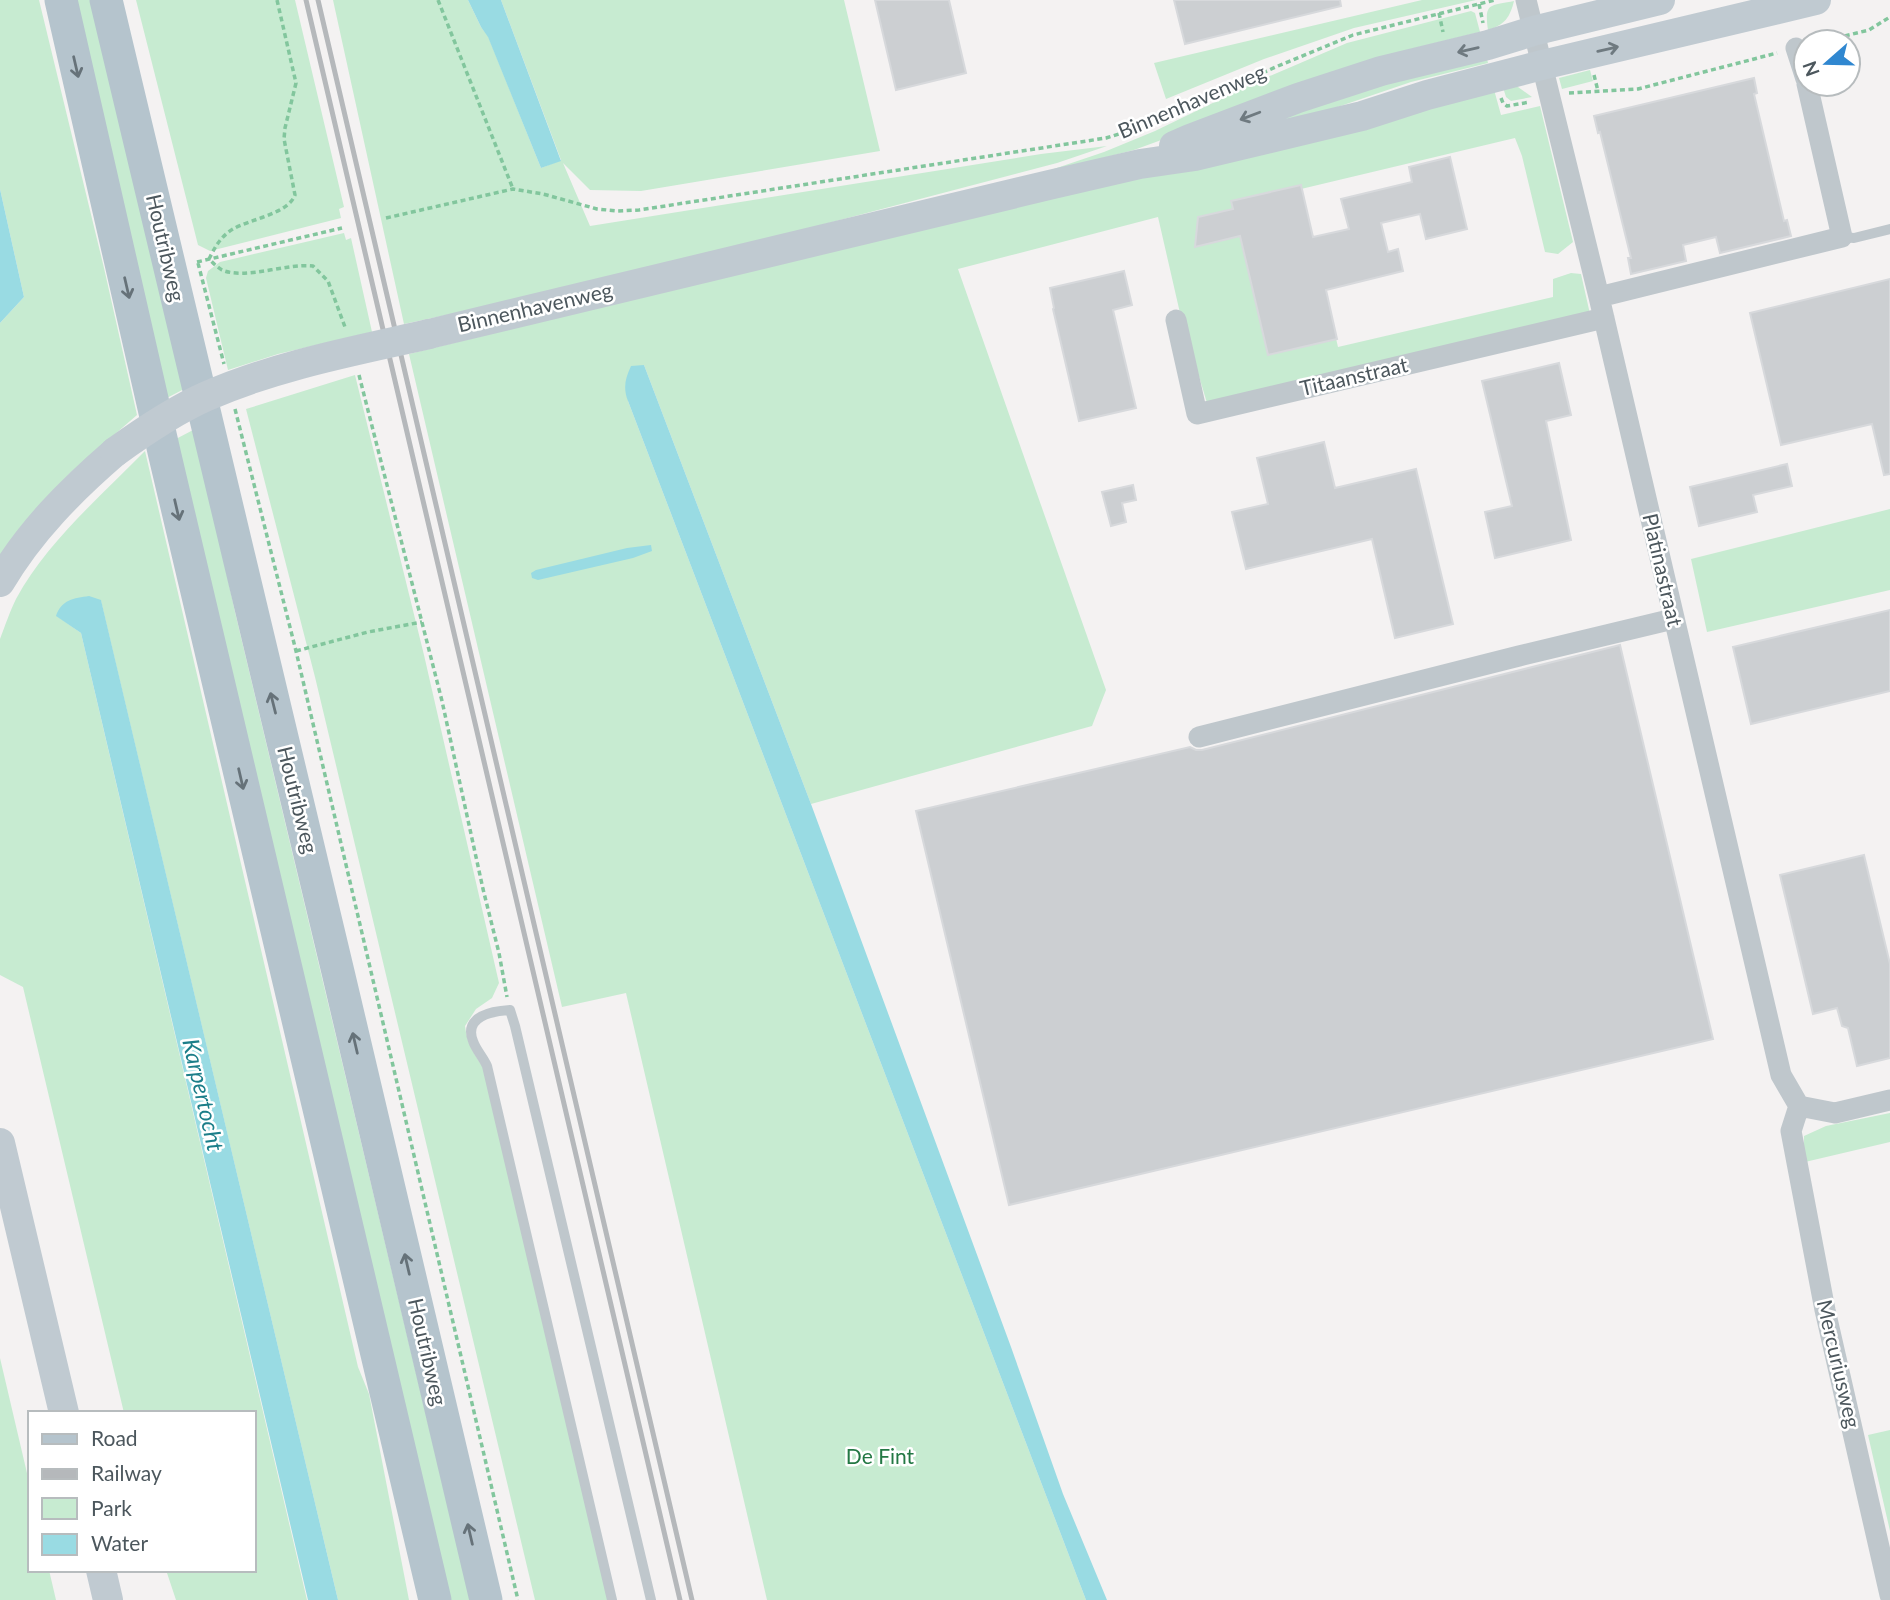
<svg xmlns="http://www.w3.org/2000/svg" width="1890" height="1600" font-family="Lato,sans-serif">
<rect width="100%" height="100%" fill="#f4f2f2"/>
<!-- green -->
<path fill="#c7ebd1" d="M0,0H39L104,268L137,415L69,474L0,562V323L24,297L0,189Z
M69,0H94L186,388L163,400Z
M136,0H295L344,207L339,209L341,218L210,251L198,245Z
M333,0H468L481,27L488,36L541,168L561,160L501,0H844L880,151L641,191L590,190L563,163L590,226L1041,154L1107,146L1057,163L615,279L404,324Z
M1422,0H1476L1354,28L1264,59L1166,99L1154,63Z
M1514,1C1510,17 1505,25 1488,30C1484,2 1490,6 1514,1Z
M1471,11L1475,13L1480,32L1407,50L1134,150L1033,176L1104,152L1155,131L1258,81L1347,43Z
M1485,51L1488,63L1411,82L1264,132L1193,146Z
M1590,70L1593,81L1562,89L1559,78Z
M1502,84L1518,87L1532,97L1511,101L1506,97Z
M1493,86L1501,115L1540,106L1573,242L1558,254L1545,252L1522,156L1515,138L1301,189L1338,347L1553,297V279L1571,273L1581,274L1590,314L1207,403L1180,313L1158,217L958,269L1106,690L1092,726L811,804L644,365L628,401L1086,1600H767L626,993L562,1007L409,354Z
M344,233L346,240L351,238L372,332L278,354L228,370L206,278L208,271L220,262Z
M355,375L424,655L499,983L492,998L476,1009L465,1026C467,1043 473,1053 483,1067L608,1600H535L315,677L246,409Z
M195,429L235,612L470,1600H446L174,440Z
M145,451L358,1367L369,1394L409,1600H338L101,601L57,616L81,633L307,1600H176L166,1570H254V1413H124L23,987L0,975V639C5,626 10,611 16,599C47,542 100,497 145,451Z
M1890,509V590L1707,632L1691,559Z
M1890,1113V1142L1805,1162L1804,1153V1136L1826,1126Z
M0,1358L30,1486V1570H49L56,1600H0Z
M1890,1430V1531L1868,1435Z"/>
<!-- water -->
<path fill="#99dbe3" d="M468,0H501L561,161L541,168L488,37L481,27Z
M0,189L24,297L0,323Z
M644,365L811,804L1011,1347L1063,1494L1107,1600H1086L628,401C623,388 625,379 631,366Z
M651,545L652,551L633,558L538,580L532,578L531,573L536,570L627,548Z
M89,596L101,600L338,1600H308L81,633L56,616C61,600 74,598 89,596Z"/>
<!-- building -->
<path fill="#cccfd2" stroke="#d7d9dc" stroke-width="2" d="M875,0H949L966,73L896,90Z
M1174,0H1340L1341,6L1185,44Z
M1754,78L1757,93L1754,94L1784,221L1787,220L1791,236L1720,253L1716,237L1683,245L1686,261L1631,274L1628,258H1631L1600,132L1598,133L1594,116Z
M1450,157L1467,229L1426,239L1420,214L1381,223L1388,252L1398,249L1403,271L1326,290L1337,339L1268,355L1240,236L1195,247L1198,217L1233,209L1231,201L1301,185L1313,237L1349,229L1341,199L1412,182L1409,167Z
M1124,271L1132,305L1113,310L1136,408L1079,421L1053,309L1054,308L1050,288Z
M1890,279V474L1884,475L1872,424L1781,445L1750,313Z
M1559,363L1571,415L1546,421L1571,540L1495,558L1485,512L1512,506L1482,381Z
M1324,442L1335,488L1416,469L1453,624L1395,638L1372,539L1246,569L1232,512L1268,504L1257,458Z
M1787,464L1792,486L1753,495L1757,512L1699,526L1690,487Z
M1133,485L1136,500L1122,503L1126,522L1111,526L1102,492Z
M1890,610V691L1751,724L1733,647Z
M1620,645L1713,1039L1009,1205L916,811L1190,747L1196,750H1202Z
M1864,855L1890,964V1058L1857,1066L1848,1028L1842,1026L1837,1008L1813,1014L1780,875Z"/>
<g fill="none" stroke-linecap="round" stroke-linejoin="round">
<!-- path -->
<path stroke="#82c69d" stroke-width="3.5" stroke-dasharray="5 3.5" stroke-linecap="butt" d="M277,0L296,83L285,128L284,139L295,195C288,214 250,219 233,229C221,236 215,247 209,259C213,263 217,267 222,270C245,280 287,263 313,266L328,281L345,327
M438,0L513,189
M1479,4L1483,23
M1439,13L1443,32
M1820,42L1869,30L1890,17
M1594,75L1598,91
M1569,93L1638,89L1777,53
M1501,98L1503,103L1507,106L1530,102
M386,218L513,189L543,194L597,209L618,211L639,210L1106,138L1142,127L1278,66L1353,35L1495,0
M197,262L342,228
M198,263L224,364
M359,375L442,701L483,889L499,953L507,997
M235,409L296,651L518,1600
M296,651L368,632L422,622"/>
<!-- service -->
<path stroke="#bfc7cc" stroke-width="10" d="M1842,237L1854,238L1890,229
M612,1600L487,1066C483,1057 476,1050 473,1041C463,1016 493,1011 510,1010L515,1026L651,1600"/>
<!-- minor -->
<path stroke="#bfc7cc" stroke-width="21" d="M1526,0L1599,297L1781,1075L1799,1106L1835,1113L1890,1100
M1796,48L1806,79
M1599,297L1842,237L1807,84
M1176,320L1197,414L1604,318
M1199,737L1519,656L1673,619
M1799,1106L1791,1131L1825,1310L1890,1595"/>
<!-- secondary -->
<path stroke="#c0cad1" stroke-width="30" d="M1174,146L1190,139L1298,98L1381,71L1488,45L1533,31L1660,0
M429,334L1049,185L1140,164L1195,156L1362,116L1427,95L1542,65L1816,0
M0,582C30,531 71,490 115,452
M0,1143L64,1413
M101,1570L108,1600"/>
<!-- primary -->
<path stroke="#b5c4cd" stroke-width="33" d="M61,0L165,456L435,1600
M106,0L338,972L486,1600"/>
<!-- rail -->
<path stroke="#b5b8bb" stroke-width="5" d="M306,0L680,1600
M318,0L692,1600"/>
<!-- secondary-bridge -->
<path stroke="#c0cad1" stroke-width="30" d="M115,452C144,431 175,410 207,396C278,365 354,351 429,334"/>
</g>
<!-- one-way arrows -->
<defs><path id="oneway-shaft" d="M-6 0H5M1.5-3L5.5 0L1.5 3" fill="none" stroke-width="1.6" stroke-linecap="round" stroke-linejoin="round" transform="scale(1.75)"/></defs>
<g stroke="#6f7a80">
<use href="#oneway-shaft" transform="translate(1608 49) rotate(-13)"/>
<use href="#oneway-shaft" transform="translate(1468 50) rotate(167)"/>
<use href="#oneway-shaft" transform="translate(1250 116) rotate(159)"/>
</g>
<g stroke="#667279">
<use href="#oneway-shaft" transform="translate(76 67) rotate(77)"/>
<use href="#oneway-shaft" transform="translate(127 288) rotate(77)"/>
<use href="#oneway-shaft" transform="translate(177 510) rotate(77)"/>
<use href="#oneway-shaft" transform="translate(273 703) rotate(-104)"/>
<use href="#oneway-shaft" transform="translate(241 779) rotate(77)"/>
<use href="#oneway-shaft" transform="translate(355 1043) rotate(-103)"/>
<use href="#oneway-shaft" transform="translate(407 1264) rotate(-103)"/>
<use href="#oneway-shaft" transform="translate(470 1534) rotate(-103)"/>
</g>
<g text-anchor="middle" stroke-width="5" stroke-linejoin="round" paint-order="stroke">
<!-- street labels -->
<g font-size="21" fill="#4c575d" stroke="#fff">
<text transform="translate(1192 102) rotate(-23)" y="7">Binnenhavenweg</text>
<text transform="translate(165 248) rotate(77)" y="7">Houtribweg</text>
<text transform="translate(535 308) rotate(-13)" y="7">Binnenhavenweg</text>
<text transform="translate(1354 377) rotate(-13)" y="7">Titaanstraat</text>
<text transform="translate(1662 570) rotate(77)" y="7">Platinastraat</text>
<text transform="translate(297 800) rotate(76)" y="7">Houtribweg</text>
<text transform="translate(427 1352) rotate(77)" y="7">Houtribweg</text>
<text transform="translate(1838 1364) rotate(77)" y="7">Mercuriusweg</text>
</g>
<!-- park labels -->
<g font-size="21" fill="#237844" stroke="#fff">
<text x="880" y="1464">De Fint</text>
</g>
<!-- water labels -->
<g font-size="23" font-style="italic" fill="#1c7e89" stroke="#fff">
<text transform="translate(203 1095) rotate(77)" y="8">Karpertocht</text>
</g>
</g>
<!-- legend -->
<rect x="28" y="1411" width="228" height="161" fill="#ffffff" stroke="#b7bcbe" stroke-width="2"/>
<rect x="42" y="1434" width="35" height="10" fill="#b5c4cd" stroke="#b7bcbe" stroke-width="2"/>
<text x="91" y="1446" font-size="21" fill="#4c575d">Road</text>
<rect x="42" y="1469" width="35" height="10" fill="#b5b8bb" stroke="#b7bcbe" stroke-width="2"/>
<text x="91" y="1481" font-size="21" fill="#4c575d">Railway</text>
<rect x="42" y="1498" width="35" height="21" fill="#c7ebd1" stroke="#b7bcbe" stroke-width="2"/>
<text x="91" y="1516" font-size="21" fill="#4c575d">Park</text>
<rect x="42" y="1534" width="35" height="21" fill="#99dbe3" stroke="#b7bcbe" stroke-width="2"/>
<text x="91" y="1551" font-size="21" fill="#4c575d">Water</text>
<!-- north arrow -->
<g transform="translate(1827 63) rotate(250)"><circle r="33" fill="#ffffff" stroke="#b7bcbe" stroke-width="2"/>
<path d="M0-5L12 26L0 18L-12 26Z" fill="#3087d0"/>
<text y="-10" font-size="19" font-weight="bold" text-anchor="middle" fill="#4c575d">N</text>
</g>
</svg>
